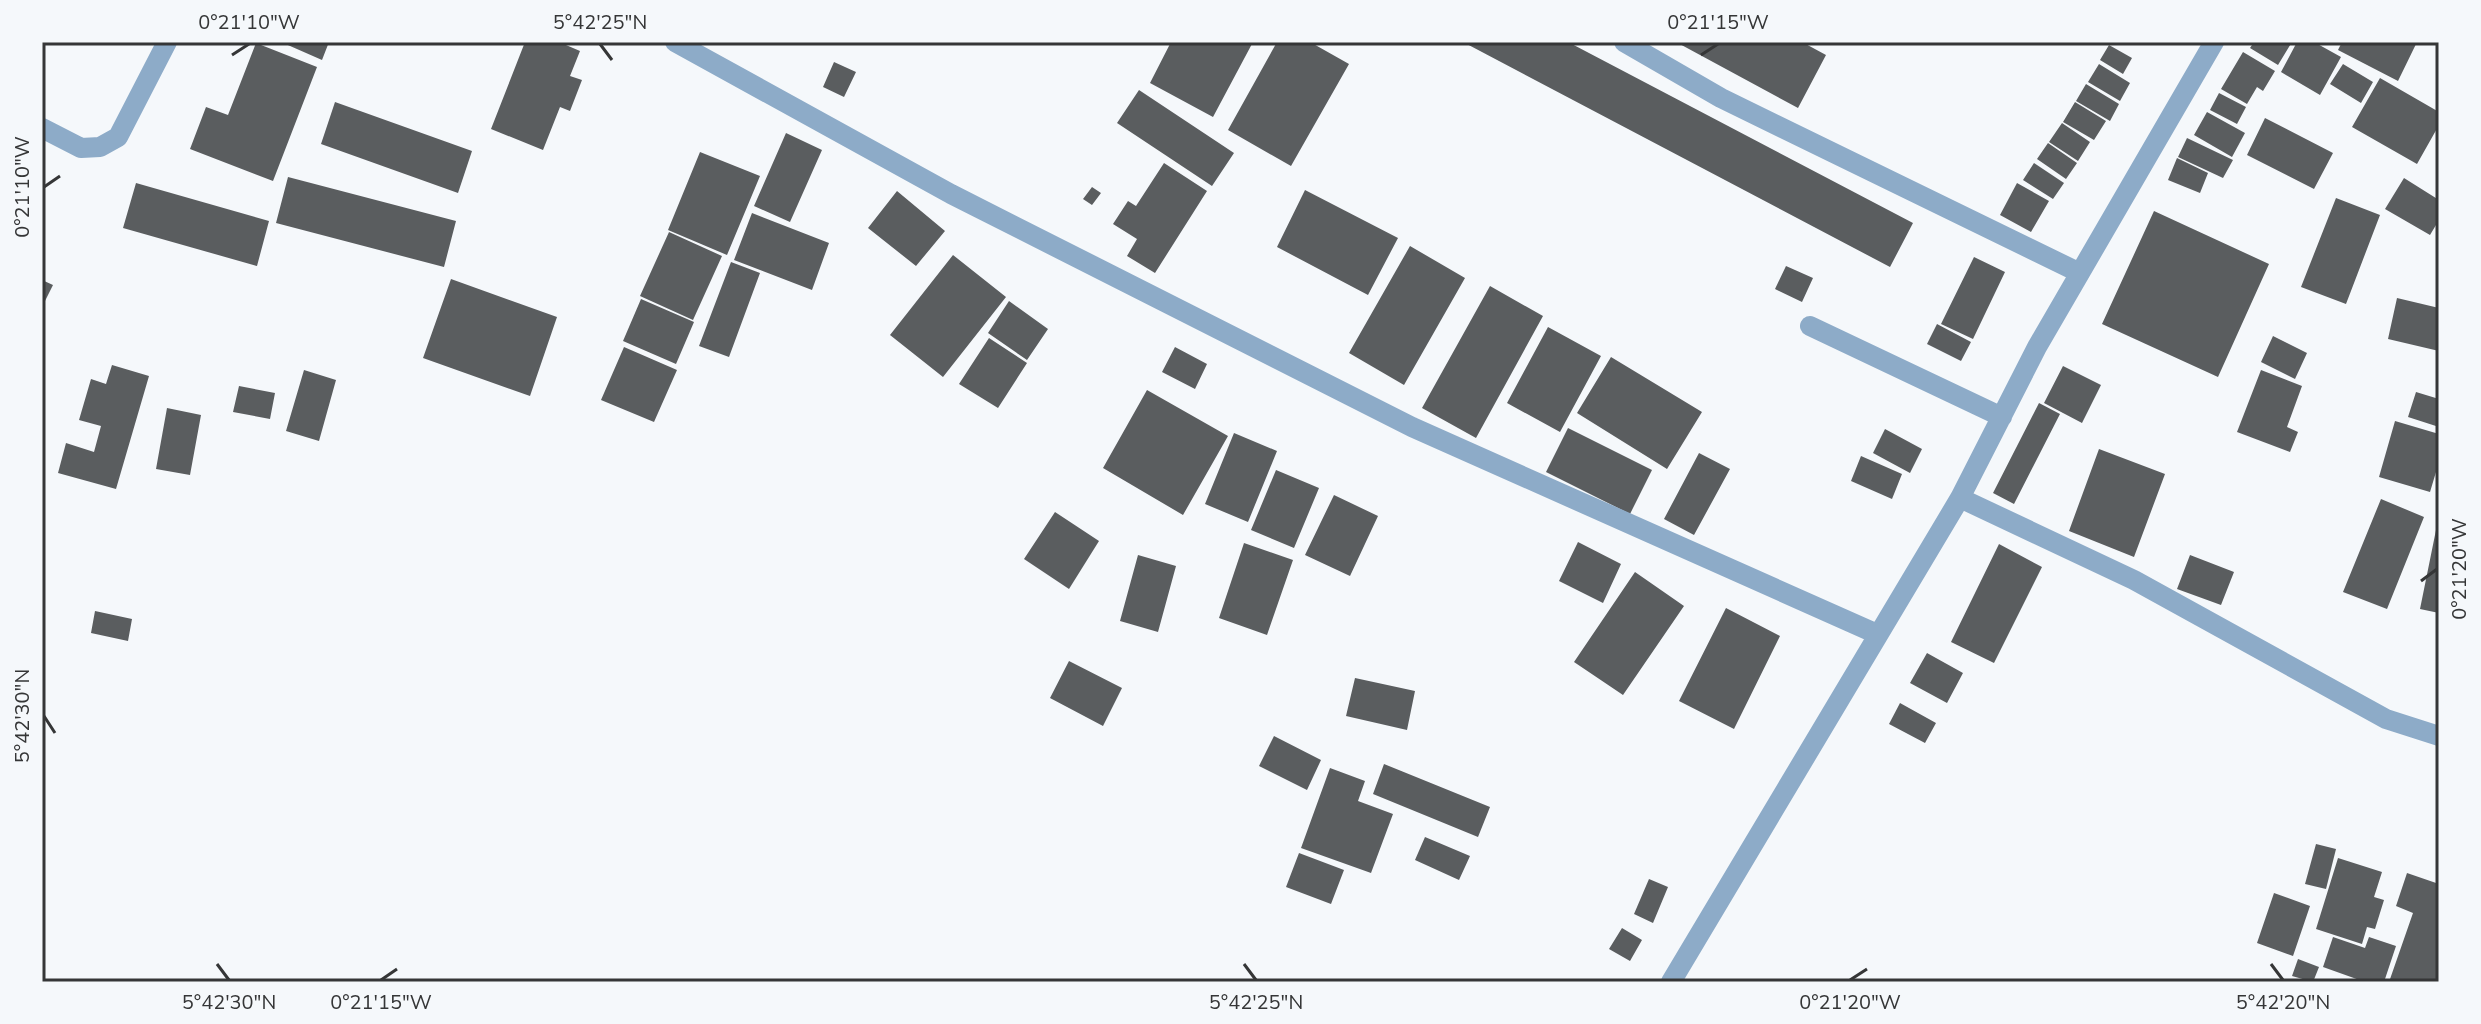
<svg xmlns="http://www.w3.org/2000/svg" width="2481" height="1024" font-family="'Nunito Sans',sans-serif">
<rect width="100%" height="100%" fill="#f5f8fb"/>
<!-- building -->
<path fill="#5a5d5f" d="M281,42H329L322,60Z
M525,42H559L580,51L570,76L582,80L570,111L560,107L543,150L491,129Z
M1171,42H1253L1213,117L1150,83Z
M1277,42H1310L1349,64L1291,166L1228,130Z
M1463,42H1568L1913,223L1890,267Z
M1676,42H1802L1826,55L1798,108Z
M2254,42H2292L2278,65L2250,48Z
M2297,42H2314L2341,57L2320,95L2281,72Z
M2342,42H2417L2398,81L2338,50Z
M256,43L317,67L273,181L190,149L206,107L228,115Z
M2109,45L2132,58L2123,74L2100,60Z
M2243,52L2275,71L2263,91L2257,87L2247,104L2221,89Z
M834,62L856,72L844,97L823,87Z
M2099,64L2130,83L2120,101L2088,82Z
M2343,64L2373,82L2361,103L2330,84Z
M2380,78L2439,112V125L2417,164L2352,127Z
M2086,84L2119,104L2110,121L2076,101Z
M1139,90L1234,153L1212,186L1117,123Z
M2219,93L2246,107L2237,124L2210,110Z
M335,102L472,151L458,193L321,144Z
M2075,102L2106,121L2094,140L2063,122Z
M2207,112L2245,133L2232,157L2194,135Z
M2265,118L2333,153L2314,189L2247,155Z
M2062,123L2090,142L2078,161L2049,142Z
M786,133L822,150L790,222L754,206Z
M2187,138L2233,160L2223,178L2178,157Z
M2048,143L2077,163L2066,179L2037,159Z
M700,152L760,176L727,255L668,230Z
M2177,158L2208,173L2200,193L2168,180Z
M1164,163L1207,191L1155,273L1127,256L1137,239L1113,224L1128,201L1136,206Z
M2034,163L2064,183L2053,199L2023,180Z
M288,177L456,221L444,267L276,223Z
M2404,178L2439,200V220L2430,235L2385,209Z
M136,183L269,221L257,266L123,228Z
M2017,183L2049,201L2031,232L2000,215Z
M1092,187L1101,193L1092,205L1083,199Z
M1305,190L1398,238L1368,295L1277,247Z
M897,191L945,231L916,266L868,228Z
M2336,198L2380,215L2346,304L2301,287Z
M2154,211L2269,264L2218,377L2102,324Z
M752,213L829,243L812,290L734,260Z
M669,232L722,256L693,320L640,296Z
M1410,246L1465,278L1404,385L1349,353Z
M953,255L1006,297L943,377L890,335Z
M1974,257L2005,272L1973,339L1941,324Z
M731,262L760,273L729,357L699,346Z
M1786,266L1813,278L1802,302L1775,289Z
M451,279L557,317L530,396L423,358Z
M42,280L53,285L42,307Z
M1490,286L1543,316L1476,438L1422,408Z
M2397,298L2439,308V351L2388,339Z
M641,299L694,322L676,364L623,341Z
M1009,301L1048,329L1027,360L988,333Z
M1937,324L1971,342L1961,361L1927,344Z
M1548,327L1601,356L1560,432L1507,403Z
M2273,336L2307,353L2295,379L2261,362Z
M989,338L1027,363L998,408L959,384Z
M624,347L677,370L654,422L601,400Z
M1175,347L1207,364L1195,389L1162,372Z
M1611,357L1702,412L1667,469L1577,413Z
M112,365L149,376L116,489L58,473L66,443L94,452L101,426L79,420L91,379L106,384Z
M2063,366L2101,385L2082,423L2044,403Z
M304,370L336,380L319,441L286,431Z
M2261,370L2302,386L2287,427L2298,432L2290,452L2237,432Z
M239,386L275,393L270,419L233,412Z
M1147,390L1228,436L1183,515L1103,468Z
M2416,392L2439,399V427L2408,417Z
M2039,403L2060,414L2014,504L1993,493Z
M167,408L201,415L190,475L156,469Z
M2395,421L2439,434V462L2430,492L2379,477Z
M1568,428L1652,470L1630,514L1546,472Z
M1885,429L1922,449L1910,473L1873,453Z
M1234,433L1277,451L1248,522L1205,504Z
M2099,449L2165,474L2134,557L2069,531Z
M1699,453L1730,469L1694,535L1664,519Z
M1861,456L1902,474L1892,499L1851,481Z
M1276,470L1319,488L1294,548L1251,530Z
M1334,495L1378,516L1350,576L1305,555Z
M2381,499L2424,517L2387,609L2343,592Z
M1055,512L1099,541L1069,589L1024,559Z
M2436,530H2439V613L2420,609Z
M1578,542L1621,564L1603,603L1559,581Z
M1244,543L1293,560L1267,635L1219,618Z
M1999,544L2042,567L1994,663L1951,642Z
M1138,555L1176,566L1158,632L1120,621Z
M2190,555L2234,572L2221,605L2177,589Z
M1635,572L1684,606L1623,695L1574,662Z
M1726,608L1780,636L1734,729L1679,701Z
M95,611L132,619L128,641L91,633Z
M1927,653L1963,673L1947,703L1910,683Z
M1069,661L1122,688L1103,726L1050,698Z
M1355,678L1415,691L1407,730L1346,716Z
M1900,703L1936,723L1925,743L1889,724Z
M1274,736L1321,760L1307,790L1259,766Z
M1384,764L1490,807L1478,837L1373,794Z
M1330,768L1365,781L1358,801L1393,814L1371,873L1301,848Z
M1425,837L1470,856L1459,880L1415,860Z
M2316,844L2336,849L2326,889L2305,884Z
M1299,853L1344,870L1331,904L1286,887Z
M2338,858L2382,872L2374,897L2384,900L2375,929L2367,927L2362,944L2316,929Z
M2407,873L2439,884V982H2389L2413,913L2396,906Z
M1649,879L1668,887L1653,923L1634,914Z
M2274,893L2310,906L2293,956L2257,943Z
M1622,928L1642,940L1630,961L1609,949Z
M2333,937L2365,948L2369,937L2396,946L2384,982H2365L2323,967Z
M2298,959L2319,967L2313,982L2292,976Z"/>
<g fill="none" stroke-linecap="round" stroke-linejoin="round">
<!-- minor -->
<path stroke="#8dabc8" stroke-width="20" d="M675,42L951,194L1412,427L1877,634
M1624,42L1721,98L2080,273
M42,128L81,148L100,147L118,137L167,42
M1810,326L2002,417
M1960,498L2134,580L2386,719L2439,736
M1671,982L1960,498L2037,347L2214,42"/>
</g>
<!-- ticks -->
<path fill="none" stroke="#353637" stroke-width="3" d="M600,44L612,60M232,55L249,44M1701,55L1718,44M44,187L60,176M2421,581L2437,569M44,716L55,733M217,964L229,980M1244,964L1256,980M2271,964L2283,980M381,980L397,969M1850,980L1867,969"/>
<!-- border -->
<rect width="2481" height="1024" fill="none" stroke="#f5f8fb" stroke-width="88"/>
<rect x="44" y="44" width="2393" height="936" fill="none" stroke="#353637" stroke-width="3"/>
<g font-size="20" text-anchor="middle" fill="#353637">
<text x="249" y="29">0°21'10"W</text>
<text x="600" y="29">5°42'25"N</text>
<text x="1718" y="29">0°21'15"W</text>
<text transform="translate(22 187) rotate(-90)" y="7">0°21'10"W</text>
<text transform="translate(2459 569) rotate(-90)" y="7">0°21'20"W</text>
<text transform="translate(22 716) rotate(-90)" y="7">5°42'30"N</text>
<text x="229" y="1009">5°42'30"N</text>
<text x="381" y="1009">0°21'15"W</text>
<text x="1256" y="1009">5°42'25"N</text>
<text x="1850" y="1009">0°21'20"W</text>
<text x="2283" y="1009">5°42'20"N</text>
</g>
</svg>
